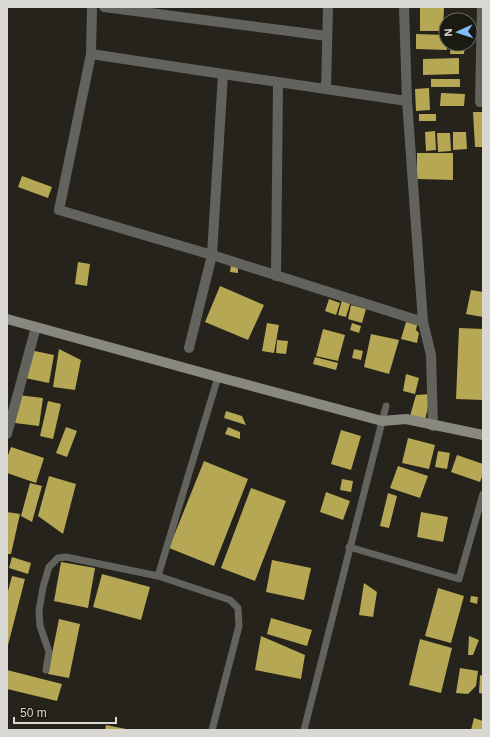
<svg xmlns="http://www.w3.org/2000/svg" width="490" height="737" font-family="Arial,sans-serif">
<rect width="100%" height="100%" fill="#25231b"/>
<!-- building -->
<path fill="#b5a753" d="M420,8H444L443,31H420Z
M452,16L468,17V20H452Z
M416,34L446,35L447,50L416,49Z
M451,44H465L464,54H450Z
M459,58V74L423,75V59Z
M431,79H460V87H431Z
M429,88L430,110L416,111L415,89Z
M441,93L465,94L464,106H440Z
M473,112H483V147H475Z
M419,114H436V121H419Z
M435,131L436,150L426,151L425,132Z
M453,132H466L467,149L453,150Z
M437,133H450L451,151L438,152Z
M417,153H453V180L417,179Z
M22,176L52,187L48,198L18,187Z
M78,262L90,264L87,286L75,284Z
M231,265L238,268V273L230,272Z
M220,286L264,305L248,340L205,322Z
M471,290L483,292V317L466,314Z
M329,299L340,303L336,315L325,311Z
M342,300L350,304L346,317L338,315Z
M351,305L366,309L362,323L348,319Z
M406,322L417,325L416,330L419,333L417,343L401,339Z
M267,323L279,325L274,353L262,351Z
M352,323L361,326L359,333L350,330Z
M459,328L483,329V400L456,399Z
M323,329L345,335L338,361L316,356Z
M371,334L399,340L389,374L364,367Z
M277,340L288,341L286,354L276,353Z
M59,349L81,360L75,390L53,387Z
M354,349L363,351L361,360L352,358Z
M30,350L54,355L49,383L25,378Z
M315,357L338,363L336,370L313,364Z
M406,374L419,378L415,394L403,391Z
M431,394L425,420L410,416L416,395Z
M18,395L43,398L39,426L15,423Z
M48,401L61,404L53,439L40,436Z
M226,411L242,416L246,425L224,418Z
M66,427L77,431L67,457L56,453Z
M228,427L240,432V439L225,434Z
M341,430L361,436L351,470L331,464Z
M408,438L435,445L429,469L402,463Z
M11,447L44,458L36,483L7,473V458Z
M438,451L450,453L447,469L435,467Z
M457,455L483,464V474L480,482L451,472Z
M204,461L248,479L214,566L169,548Z
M398,466L428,476L420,498L390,488Z
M49,476L76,484L63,534L38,516Z
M342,479L353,481L351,492L340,490Z
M30,483L42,486L32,522L21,516Z
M251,488L286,501L255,581L221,568Z
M326,492L350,501L343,520L320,512Z
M388,493L397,496L389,528L380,526Z
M7,512L20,514L11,554H7Z
M421,512L448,517L443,542L417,537Z
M12,557L31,563L28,574L9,568Z
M272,560L311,568L304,600L266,592Z
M61,562L95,568L88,608L54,601Z
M102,574L150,587L141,620L93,607Z
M12,576L25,579L8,645L7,595Z
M364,583L377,592L373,617L359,615Z
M438,588L464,596L451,643L425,636Z
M471,596L478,597L477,604L470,602Z
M271,618L312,630L307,646L267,634Z
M59,619L80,624L69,678L48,674Z
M261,636L305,655L301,679L255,670Z
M469,636L479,640L473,655H468Z
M420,639L452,648L441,693L409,685Z
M460,668L478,671L476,686L468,694L456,693Z
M7,670L62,684L57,701L7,689Z
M480,675L483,676V694L479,693Z
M474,718L483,721V730H471Z
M106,725L126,729V730H105Z"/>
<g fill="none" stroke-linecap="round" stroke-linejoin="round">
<!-- lane -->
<path stroke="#63635e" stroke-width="7" d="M349,547L459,579L483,494
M46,670L49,652L40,626L39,611L43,587L49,567L58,558L66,557L158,576
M212,730L239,626L238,608L230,600L158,576L218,377
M304,730L386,406"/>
<!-- street -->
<path stroke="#63635e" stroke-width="10" d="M92,7L91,54L223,74L212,255L189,348
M104,7L327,36
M404,7L407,101L423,322L431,355L433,426
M482,7L480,102H483
M91,54L59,210L212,255L423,322
M223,74L407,101
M326,89L328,7
M276,276L278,82
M7,434L36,327"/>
<!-- secondary -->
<path stroke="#888780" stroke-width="10" d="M7,319L218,377L382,421L406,419L483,435"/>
</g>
<!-- border -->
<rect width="490" height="737" fill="none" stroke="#d8d7d2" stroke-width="16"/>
<!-- north arrow -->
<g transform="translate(458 32) rotate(267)"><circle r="19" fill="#1b1a12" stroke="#67665f"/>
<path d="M0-3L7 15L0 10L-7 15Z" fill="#81bdfa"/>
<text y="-6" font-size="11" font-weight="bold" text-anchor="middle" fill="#d8d7d2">N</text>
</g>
<!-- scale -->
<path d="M14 717v6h102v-6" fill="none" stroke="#d8d7d2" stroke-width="2"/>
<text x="20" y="717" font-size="12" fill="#d8d7d2" stroke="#1b1a12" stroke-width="3" paint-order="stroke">50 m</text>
</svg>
